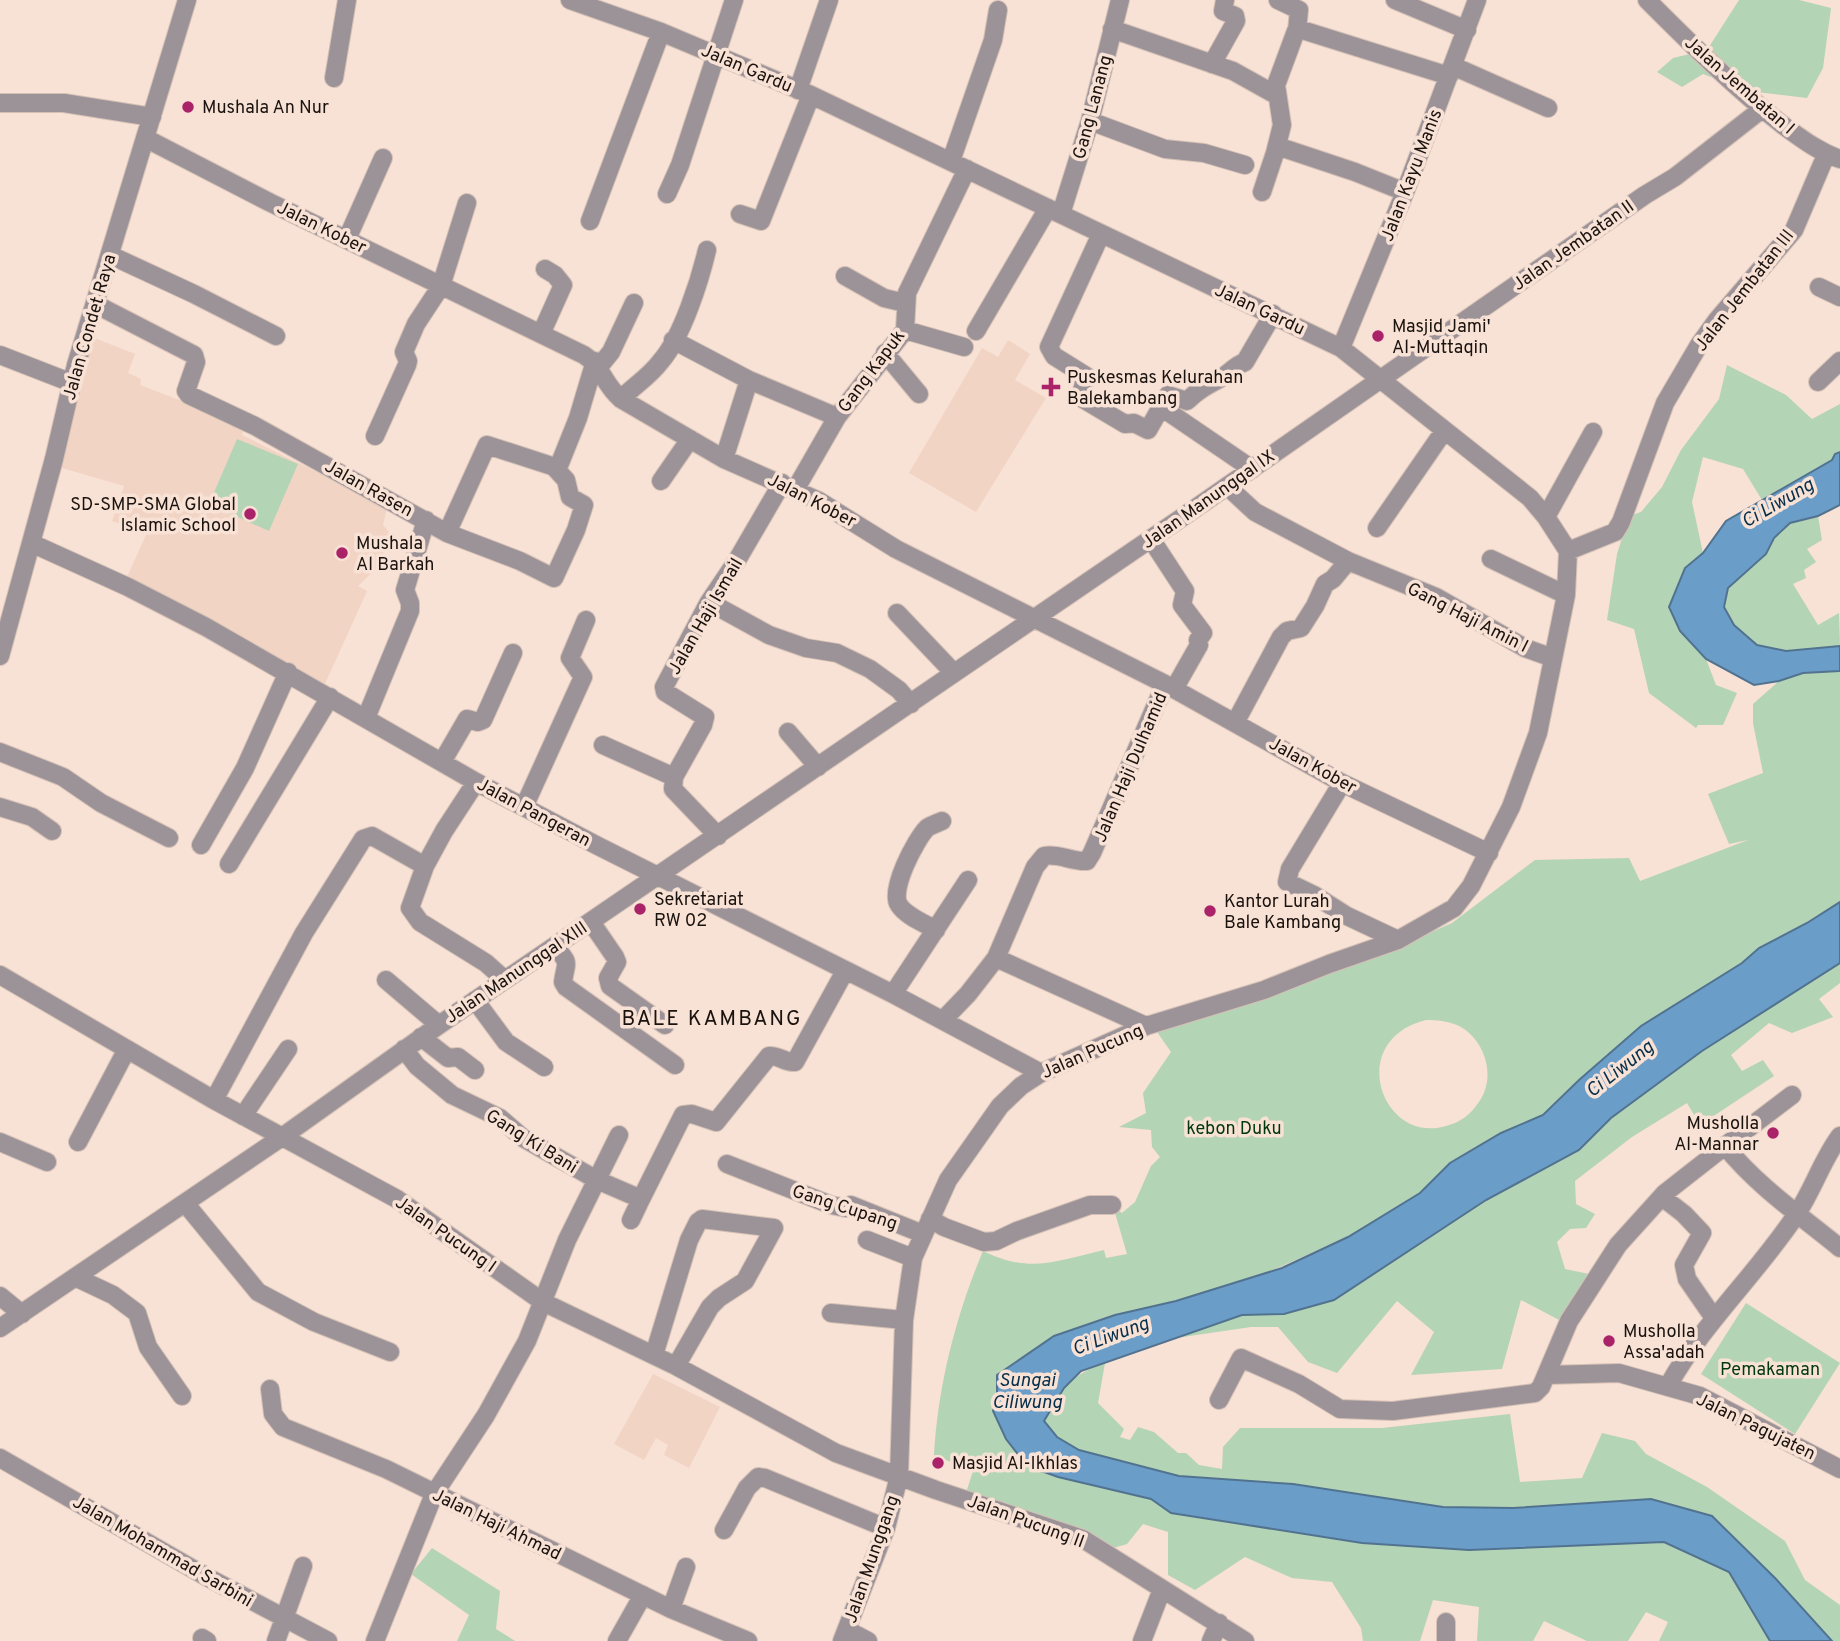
<svg xmlns="http://www.w3.org/2000/svg" width="1840" height="1641" font-family="Overpass,sans-serif">
<rect width="100%" height="100%" fill="#f8e1d5"/>
<!-- built -->
<path fill="#f2d4c4" d="M92,337L135,354L128,373L141,379L140,385L245,425L242,435L387,507L383,525L395,539L382,551L387,558L358,586L367,591L324,686L126,579L147,533L112,521L124,486L55,466Z
M1008,340L1030,354L1015,380L1046,398L976,512L909,473L982,348L998,357Z
M653,1374L720,1407L689,1468L664,1455L668,1445L656,1438L644,1460L614,1444Z"/>
<!-- green -->
<path fill="#b4d4b6" fill-rule="evenodd" d="M1739,0H1799L1831,8L1823,68L1807,98L1748,91L1703,74L1682,87L1657,72L1673,58L1707,50Z
M1727,365L1786,395L1812,419L1840,404V459L1832,460L1762,500L1743,469L1703,457L1692,502L1703,553L1685,568L1680,631L1706,659L1716,685L1737,693L1723,725H1698L1696,728L1649,693L1634,629L1607,620L1617,554L1629,516L1641,512L1662,487L1681,450L1719,399Z
M237,439L298,464L269,531L209,504Z
M1818,516L1822,540L1807,549L1816,562L1804,570L1806,578L1793,584L1818,625L1839,613L1840,646L1786,651L1757,645L1734,625L1724,607L1728,588L1766,554L1774,538L1790,523Z
M1840,671V902L1807,923L1759,948L1742,963L1641,1026L1579,1080L1543,1115L1501,1133L1450,1163L1420,1193L1348,1237L1268,1272L1176,1301L1114,1315L998,1375L997,1399L993,1411L1006,1439L1027,1466L1058,1477L1152,1499L1171,1513L1362,1543L1469,1550L1664,1542L1729,1572L1770,1641H1659L1668,1622L1646,1612L1628,1641H1587L1544,1621L1533,1641H1477L1479,1607L1433,1600L1420,1641H1363L1361,1628L1332,1582L1292,1578L1245,1557L1195,1590L1168,1575V1532L1143,1524L1127,1544L1096,1553L966,1493L973,1471L934,1455C938,1385 956,1315 983,1251C1030,1274 1056,1261 1104,1250L1106,1258L1127,1254L1113,1206L1122,1213L1135,1202L1151,1166L1160,1157L1152,1147L1151,1130L1119,1127L1146,1113L1143,1093L1171,1052L1153,1026L1395,948L1452,923L1535,860L1629,858L1640,881L1748,840L1729,844L1708,794L1763,773L1753,723V704L1779,681L1803,673ZM1426,1020C1437,1020 1447,1021 1457,1025C1485,1038 1497,1077 1479,1102C1470,1115 1461,1122 1446,1126C1381,1145 1345,1040 1426,1020Z
M1840,963V983L1819,999L1833,1017L1792,1033L1769,1023L1731,1055L1742,1071L1763,1060L1774,1076L1700,1125L1687,1103L1632,1137L1575,1181L1576,1204L1595,1214L1586,1228L1570,1229L1557,1242L1565,1269L1589,1274L1563,1322L1521,1300L1502,1369L1411,1375L1434,1332L1397,1301L1337,1373L1308,1362L1278,1327H1251L1169,1339L1242,1315L1284,1314L1334,1300L1486,1200L1579,1150L1611,1118L1702,1051Z
M1746,1303L1840,1363L1795,1434L1701,1374Z
M1105,1363L1098,1403L1124,1429L1120,1437L1130,1440L1138,1427L1154,1432L1178,1453H1186L1199,1465L1222,1469L1223,1447L1240,1428H1382L1510,1414L1520,1482L1582,1478L1602,1433L1635,1441L1646,1454L1707,1487L1785,1541L1805,1580L1840,1605V1641H1832L1776,1579L1713,1516L1651,1499L1513,1508L1443,1507L1293,1484L1179,1476L1079,1450L1057,1437L1044,1421C1061,1388 1069,1376 1105,1363Z
M432,1548L500,1591L496,1629L515,1641H457L469,1615L411,1574Z"/>
<!-- water -->
<path fill="#6a9dc7" stroke="#527390" stroke-width="2" d="M1840,452V505L1818,516L1790,523L1774,538L1766,554L1728,588L1724,607L1734,625L1757,645L1786,651L1840,646V671L1803,673L1779,681L1754,685L1706,659L1680,631L1669,607L1685,568L1703,553L1726,521L1832,460L1835,454Z
M1840,902V963L1702,1051L1611,1118L1579,1150L1486,1200L1334,1300L1284,1314L1242,1315L1081,1371L1064,1388L1044,1421L1057,1437L1079,1450L1179,1476L1293,1484L1443,1507L1513,1508L1651,1499L1712,1516L1776,1579L1832,1641H1770L1729,1572L1664,1542L1469,1550L1362,1543L1171,1513L1151,1499L1058,1477L1027,1466L1006,1439L993,1411L997,1399V1375L1054,1336L1115,1315L1176,1301L1282,1268L1348,1237L1420,1193L1450,1163L1501,1133L1543,1115L1579,1080L1641,1026L1742,963L1759,948L1807,923Z"/>
<g fill="none" stroke-linecap="round" stroke-linejoin="round">
<defs>
<path id="minor" d="M570,0L661,32L811,95L1341,348L1530,498L1546,517L1568,551L1566,595L1538,733L1511,807L1471,886L1454,908L1398,940L1329,964L1264,990L1146,1026L1041,1073L1021,1086L1000,1106L948,1180L913,1258L904,1320L899,1476L886,1528L842,1641
M1278,0L1299,10L1297,31
M1395,0L1467,30
M1647,0C1691,44 1735,88 1784,126C1802,139 1819,152 1840,159
M1112,29L1233,71L1276,95
M1212,64L1236,21L1235,16L1223,11L1225,0
M1453,66L1548,108
M334,78L347,0
M798,90L829,0
M0,103H64L152,117
M1090,121L1165,149L1204,153L1245,165
M145,138L269,202L584,355C603,367 603,384 621,399L724,459L819,501L896,549L1165,684L1342,783L1489,853
M1277,146L1355,172L1405,192
M951,161L993,40L998,10
M1262,192L1275,153L1282,125L1276,85L1296,31L1299,29L1449,76
M667,194L680,165L734,0
M740,214L761,221L811,95
M1061,214L1090,121L1120,0
M590,221L661,32
M1101,234L1049,347L1054,356L1086,376L1081,394L1083,399L1125,424L1134,423L1148,430L1168,395L1187,401C1198,390 1208,385 1221,378C1230,373 1234,366 1245,362L1273,314
M347,239L383,158
M110,255L194,294L276,336
M845,276L884,298L905,303
M1819,287L1840,297
M95,304L194,355L196,362L186,391L189,395L255,426L447,533L520,561L554,578L576,530L584,505L570,497L566,480L555,468
M905,330L964,347
M976,331L1048,208
M541,334L563,285L555,275L545,269
M673,340L749,380L837,417
M1341,348L1405,192L1477,0
M885,353L919,394
M0,355L72,383
M598,368L611,352L634,303
M1818,382L1840,361
M621,399C634,386 650,376 661,361C682,337 700,280 707,250
M1161,407L1252,469
M375,436L407,365L408,361L404,352L416,324L441,286L467,203
M724,459L749,380
M661,481L690,439
M1227,486L1255,512L1348,561L1436,597L1525,648L1553,658
M795,490L837,417L905,330L907,293L967,169
M1546,517L1593,432
M1377,528L1444,431
M447,533L487,445L558,468L578,418L595,361
M1151,539L1185,591L1182,605L1203,633L1198,640L1199,645L1174,689
M31,543L128,587L206,627L476,782L598,846L893,994L1041,1073
M1568,551L1615,532L1621,522L1665,403L1699,345L1717,320L1794,230L1826,155
M1491,559L1566,595
M709,602L769,635L806,648L837,653L870,669L899,690L911,704
M897,613L954,673
M0,656L54,459L76,365L187,0
M366,718L410,611V603L405,590L426,520
M1235,723L1281,637L1287,631L1301,628L1315,606L1325,584L1333,579L1348,561
M788,732L818,767
M603,745L674,777
M0,752L63,777L101,803L169,838
M442,762L467,719L478,722L483,720L513,653
M476,782L444,831L425,866L410,908L420,922L486,963L505,980
M1342,783L1290,869L1287,882L1314,895L1347,916L1398,940
M0,807L32,817L52,831
M524,807L583,677L570,658L586,620
M718,836L673,789L674,777L703,725L705,717L665,692L664,687L709,602L736,562L782,483
M201,845L245,768L288,672
M229,864L330,697
M591,922L615,957L617,962L608,978L610,986L665,1025
M936,930C924,923 906,916 899,905C889,890 916,839 927,828C931,825 938,823 942,821
M555,946C571,966 566,960 563,982L566,987L675,1065
M996,958L1146,1026
M0,975L214,1100L397,1199L543,1302L676,1366L836,1453L936,1490L1083,1539L1245,1641
M386,980L439,1025
M893,994L968,880
M475,1000L506,1042L544,1067
M943,1020L968,994L996,958L1035,867L1044,856C1059,853 1072,862 1087,861L1092,853L1165,684
M421,1037L448,1058L458,1057L475,1070
M404,1049L417,1066L452,1095L500,1118L523,1138L597,1180L641,1199L683,1115L692,1114L716,1122L769,1056C779,1055 785,1063 795,1062L845,971
M1792,1095L1725,1146C1757,1186 1801,1216 1840,1248
M214,1100L304,933L363,839L372,836L425,866
M243,1116L288,1049
M0,1142L47,1162
M78,1142L127,1049
M727,1164L831,1205L846,1208L851,1205L923,1234
M1662,1197L1684,1214L1702,1233L1684,1265L1687,1279L1714,1318
M185,1203L258,1292L314,1322L390,1352
M930,1219L944,1227L984,1242L996,1241L1017,1231L1090,1205H1112
M631,1220L641,1199
M867,1240L913,1258
M75,1277L113,1295L137,1313L148,1347L182,1396
M0,1296L22,1314
M831,1313L904,1320
M0,1328L282,1137L439,1025L1190,512L1645,195L1675,177L1762,109
M654,1355L689,1240L698,1222L702,1219L774,1228L745,1281L719,1298L710,1307L676,1366
M1547,1375L1619,1373L1700,1396L1840,1469
M1668,1386C1703,1323 1756,1275 1796,1215C1813,1190 1822,1160 1840,1136
M270,1389L273,1414L283,1427L386,1469L671,1609L748,1641
M1219,1400L1241,1358L1299,1384L1340,1409L1393,1411L1535,1393L1541,1387L1569,1321L1618,1245L1665,1193L1725,1146
M0,1458L207,1577L328,1641
M724,1530L747,1488L758,1477L765,1478L886,1528
M671,1609L686,1567
M1446,1622V1641
M847,1630L868,1641
M202,1638L207,1641
M276,1641L303,1566
M375,1641L434,1494L486,1415L527,1341L567,1240L619,1135
M617,1641L643,1595
M1142,1641L1159,1597
M1211,1641L1219,1623"/>
</defs>
<!-- minor casing -->
<use href="#minor" stroke="#d4c0b5" stroke-width="20"/>
<!-- minor -->
<use href="#minor" stroke="#9c9399" stroke-width="18"/>
</g>
<!-- markers -->
<g fill="#aa2369" stroke="#f8e1d5" stroke-width="2.5">
<circle cx="188" cy="107" r="7"/>
<circle cx="1378" cy="336" r="7"/>
<path d="M1047.5 376.5h7v7h7v7h-7v7h-7v-7h-7v-7h7z"/>
<circle cx="250" cy="514" r="7"/>
<circle cx="342" cy="553" r="7"/>
<circle cx="640" cy="909" r="7"/>
<circle cx="1210" cy="911" r="7"/>
<circle cx="1773" cy="1133" r="7"/>
<circle cx="1609" cy="1341" r="7"/>
<circle cx="938" cy="1463" r="7"/>
</g>
<g text-anchor="middle" stroke-width="7" stroke-linejoin="round" paint-order="stroke">
<!-- street labels -->
<g font-size="18" fill="#1a120e" stroke="#f8e1d5">
<text transform="translate(747 68) rotate(23)" y="6">Jalan Gardu</text>
<text transform="translate(1740 85) rotate(41)" y="6">Jalan Jembatan I</text>
<text transform="translate(1092 107) rotate(-75)" y="6">Gang Lanang</text>
<text transform="translate(1411 175) rotate(-69)" y="6">Jalan Kayu Manis</text>
<text transform="translate(322 227) rotate(26)" y="6">Jalan Kober</text>
<text transform="translate(1573 245) rotate(-35)" y="6">Jalan Jembatan II</text>
<text transform="translate(1744 290) rotate(-52)" y="6">Jalan Jembatan III</text>
<text transform="translate(1260 309) rotate(25)" y="6">Jalan Gardu</text>
<text transform="translate(89 327) rotate(-74)" y="6">Jalan Condet Raya</text>
<text transform="translate(871 371) rotate(-53)" y="6">Gang Kapuk</text>
<text transform="translate(369 488) rotate(29)" y="6">Jalan Rasen</text>
<text transform="translate(1208 499) rotate(-35)" y="6">Jalan Manunggal IX</text>
<text transform="translate(812 500) rotate(27)" y="6">Jalan Kober</text>
<text transform="translate(705 616) rotate(-60)" y="6">Jalan Haji Ismail</text>
<text transform="translate(1468 617) rotate(27)" y="6">Gang Haji Amin I</text>
<text transform="translate(1313 765) rotate(29)" y="6">Jalan Kober</text>
<text transform="translate(1130 767) rotate(-67)" y="6">Jalan Haji Dulhamid</text>
<text transform="translate(534 812) rotate(28)" y="6">Jalan Pangeran</text>
<text transform="translate(516 972) rotate(-34)" y="6">Jalan Manunggal XIII</text>
<text transform="translate(1092 1051) rotate(-24)" y="6">Jalan Pucung</text>
<text transform="translate(532 1141) rotate(32)" y="6">Gang Ki Bani</text>
<text transform="translate(845 1207) rotate(18)" y="6">Gang Cupang</text>
<text transform="translate(446 1234) rotate(35)" y="6">Jalan Pucung I</text>
<text transform="translate(1756 1426) rotate(26)" y="6">Jalan Pagujaten</text>
<text transform="translate(1026 1521) rotate(20)" y="6">Jalan Pucung II</text>
<text transform="translate(497 1524) rotate(26)" y="6">Jalan Haji Ahmad</text>
<text transform="translate(163 1551) rotate(30)" y="6">Jalan Mohammad Sarbini</text>
<text transform="translate(871 1559) rotate(-71)" y="6">Jalan Munggang</text>
</g>
<!-- poi labels -->
<g font-size="18" fill="#1a120e" stroke="#f8e1d5" text-anchor="start">
<text x="202" y="113">Mushala An Nur</text>
<text x="1392" y="332">Masjid Jami'<tspan x="1392" dy="21">Al-Muttaqin</tspan></text>
<text x="1067" y="383">Puskesmas Kelurahan<tspan x="1067" dy="21">Balekambang</tspan></text>
<text x="236" y="510" text-anchor="end">SD-SMP-SMA Global<tspan x="236" dy="21">Islamic School</tspan></text>
<text x="356" y="549">Mushala<tspan x="356" dy="21">Al Barkah</tspan></text>
<text x="654" y="905">Sekretariat<tspan x="654" dy="21">RW 02</tspan></text>
<text x="1224" y="907">Kantor Lurah<tspan x="1224" dy="21">Bale Kambang</tspan></text>
<text x="1759" y="1129" text-anchor="end">Musholla<tspan x="1759" dy="21">Al-Mannar</tspan></text>
<text x="1623" y="1337">Musholla<tspan x="1623" dy="21">Assa'adah</tspan></text>
<text x="952" y="1469">Masjid Al-Ikhlas</text>
</g>
<!-- park labels -->
<g font-size="18" fill="#00380d" stroke="#f8e1d5">
<text x="1234" y="1134">kebon Duku</text>
<text x="1770" y="1375">Pemakaman</text>
</g>
<!-- water labels -->
<g font-size="19" font-style="italic" fill="#042e4a" stroke="#f8e1d5">
<text transform="translate(1777 502) rotate(-30)" y="7">Ci Liwung</text>
<text transform="translate(1619 1068) rotate(-38)" y="7">Ci Liwung</text>
<text transform="translate(1110 1335) rotate(-20)" y="7">Ci Liwung</text>
<text x="1027" y="1386">Sungai<tspan x="1027" dy="22">Ciliwung</tspan></text>
</g>
<!-- quarter labels -->
<g font-size="21" letter-spacing="2" fill="#1a120e" stroke="#f8e1d5">
<text x="712" y="1025">BALE KAMBANG</text>
</g>
</g>
</svg>
